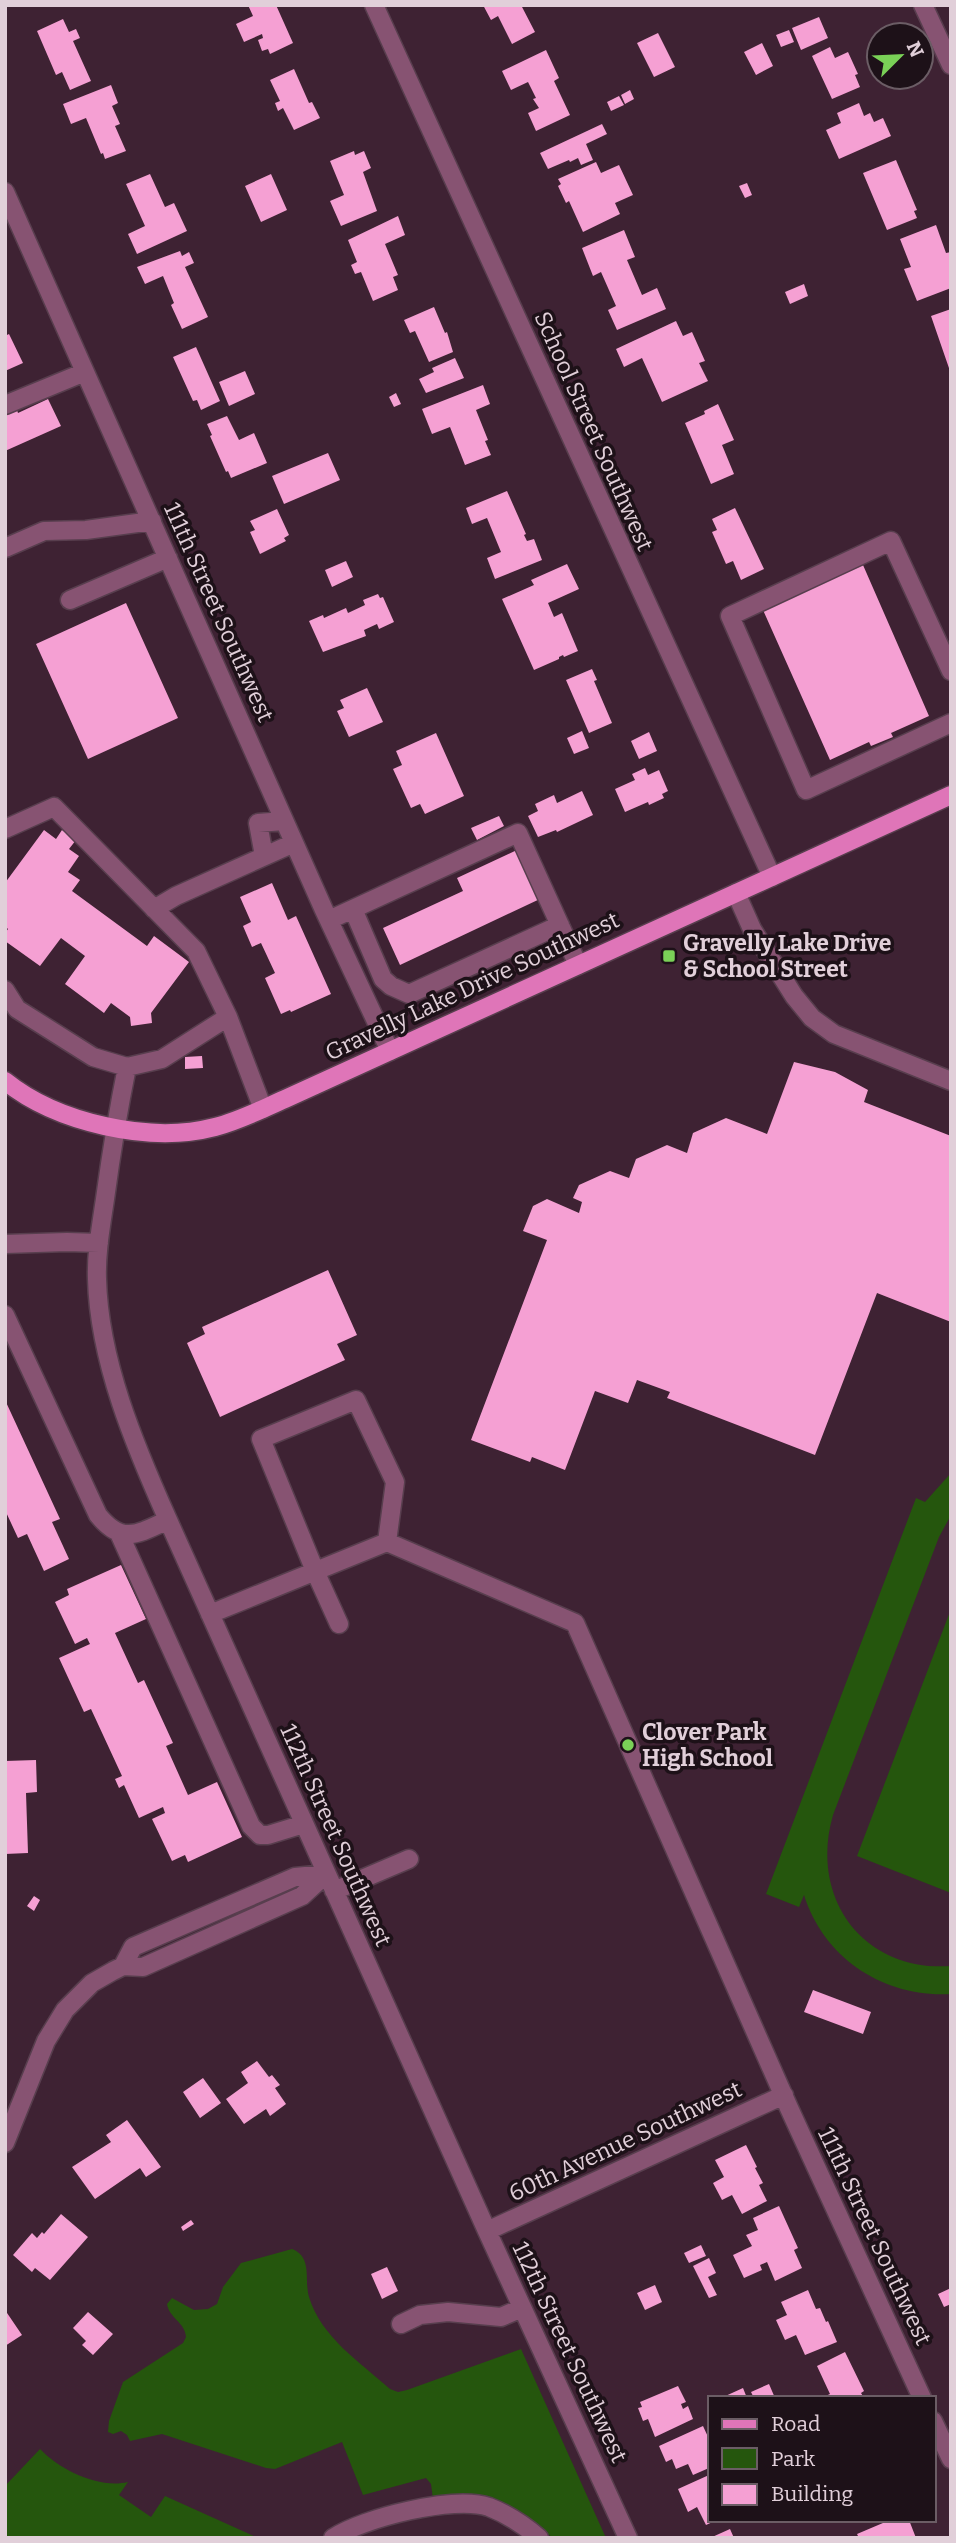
<svg xmlns="http://www.w3.org/2000/svg" width="956" height="2543" font-family="Bitter,serif">
<rect width="100%" height="100%" fill="#3e2233"/>
<!-- green -->
<path fill="#25560d" d="M951,1473V1515L939,1537L833,1815C809,1898 863,1972 951,1966V1994C885,1998 824,1959 804,1895L799,1907L766,1894L916,1498L925,1502Z
M951,1609V1893L857,1856Z
M292,2249C313,2257 304,2280 309,2297C321,2337 360,2362 390,2389L398,2392L407,2390L521,2349L606,2538H553L520,2512L505,2505L491,2501L433,2499L431,2484L426,2478L363,2495L342,2442L275,2469L266,2468L162,2434L130,2441L127,2435L121,2431L113,2434L108,2432L109,2421L123,2382L183,2343L186,2337C185,2322 169,2318 167,2304L172,2298L194,2310L208,2309L217,2304L223,2287L241,2263Z
M40,2449C60,2470 99,2489 128,2482L119,2495L151,2517L165,2496L258,2538H5V2486Z"/>
<!-- building -->
<path fill="#f5a0d3" d="M248,5H276L293,43L270,54L268,49L262,51L258,40L263,38L262,34L244,42L236,24L253,16Z
M483,5H521L535,32L512,44L498,16L491,20Z
M819,17L828,38L801,50L792,28Z
M63,19L69,32L76,29L80,38L73,41L91,81L70,90L62,72L56,75L37,31Z
M789,30L794,42L781,47L776,35Z
M658,33L675,67L654,77L637,43Z
M762,43L773,66L756,75L744,52Z
M830,47L835,58L848,52L858,74L855,75L860,87L832,99L812,56Z
M546,50L559,78L554,81L570,115L536,131L528,113L539,108L533,99L536,98L528,82L511,90L502,71Z
M294,69L309,103L312,102L320,118L294,130L283,108L278,111L275,103L280,101L270,80Z
M111,85L118,103L112,106L120,124L115,126L126,151L105,159L103,153L101,154L86,118L71,124L63,104Z
M630,90L634,99L625,104L621,95Z
M619,96L624,105L611,111L607,102Z
M859,103L864,116L870,113L874,122L883,118L891,136L839,159L826,130L841,123L837,113Z
M602,124L607,134L586,144L593,160L581,165L578,158L570,162L569,160L548,169L540,153Z
M354,151L355,155L364,151L371,168L363,172L377,211L341,226L330,201L344,195L330,161Z
M896,160L917,210L914,211L917,218L887,230L863,173Z
M596,162L601,173L619,165L633,195L615,203L620,214L583,232L569,201L566,203L558,186L561,184L558,179Z
M150,174L165,207L174,203L187,231L137,254L128,234L145,226L126,184Z
M271,174L287,210L261,222L245,186Z
M747,183L752,195L745,198L739,186Z
M398,216L405,235L385,244L398,275L393,277L398,290L373,301L361,272L355,274L351,265L357,262L348,240Z
M936,225L946,253L951,252V288L917,301L904,269L911,267L900,239Z
M624,230L635,257L627,260L642,295L657,288L666,309L617,330L608,310L616,306L601,272L593,276L582,248Z
M180,251L182,256L189,252L194,263L185,267L208,317L182,329L171,305L174,303L163,276L145,284L137,267Z
M804,284L808,296L790,304L785,292Z
M434,307L445,333L447,332L453,352L429,362L415,331L410,333L404,320Z
M951,309V371H950L931,316Z
M676,321L683,336L692,332L705,361L699,363L708,381L662,402L642,358L624,367L616,349Z
M9,334L23,363L5,371V336Z
M196,347L220,401L201,410L197,400L193,401L173,357Z
M455,358L464,378L426,393L419,379L434,372L432,368Z
M245,371L255,394L229,406L219,382Z
M483,385L490,404L476,410L488,440L485,441L491,455L465,465L450,427L432,434L422,409Z
M396,393L401,404L394,407L389,397Z
M48,399L61,426L5,451V415L17,410L18,413Z
M718,404L734,440L722,445L734,474L711,484L685,423L705,414L704,411Z
M227,416L239,440L254,433L267,463L231,478L228,471L226,472L210,436L212,435L207,424Z
M328,453L340,480L284,504L272,476Z
M507,491L526,534L524,535L527,541L534,539L542,560L495,579L487,558L501,552L487,518L472,524L466,508Z
M735,508L764,569L741,580L733,561L726,564L712,532L717,530L712,519Z
M277,509L289,535L284,538L286,541L260,554L250,532L255,530L250,521Z
M346,561L353,577L332,587L325,570Z
M567,564L579,589L548,603L554,617L562,613L578,651L564,657L563,655L559,657V659L534,670L502,599L534,585L531,580Z
M863,565L929,716L891,733L893,737L871,746L869,742L830,760L763,610Z
M378,594L380,598L383,597L394,622L379,629L377,624L364,630L366,636L323,652L309,621L323,615L324,618L346,608L348,613L365,605L363,600Z
M126,603L178,718L88,759L36,644Z
M592,669L597,680L594,681L612,723L589,733L566,680Z
M367,688L383,722L349,737L337,711L344,708L340,700Z
M582,731L589,748L574,754L567,738Z
M649,732L657,751L639,759L631,741Z
M436,733L464,796L425,814L420,804L411,808L393,769L402,765L396,751Z
M645,768L648,775L659,770L668,791L662,794L664,798L649,805L648,802L625,812L615,789L635,780L632,774Z
M582,791L593,815L557,832L556,830L538,837L528,816L538,811L535,804L554,795L557,803Z
M499,816L504,826L477,840L471,828Z
M44,830L56,839L62,830L76,840L69,849L79,856L68,872L80,880L72,891L147,946L154,936L189,962L151,1013L152,1023L131,1026L130,1017L111,1003L104,1013L65,984L85,956L61,938L40,966L5,941V933L8,929L5,926V883Z
M519,849L542,898L400,965L383,928L463,891L457,878Z
M272,883L288,920L296,916L331,994L291,1012L290,1010L281,1014L265,978L275,973L261,943L252,947L243,926L251,922L240,897Z
M202,1056L203,1068L185,1069V1057Z
M794,1062L835,1072L868,1090L864,1102L951,1136V1322L877,1293L815,1455L667,1398L670,1392L637,1380L628,1403L595,1391L565,1470L532,1457L530,1462L471,1440L547,1240L523,1231L533,1206L547,1199L579,1213L582,1202L573,1198L579,1185L610,1171L629,1178L636,1159L667,1145L687,1153L693,1133L726,1118L767,1134Z
M328,1270L357,1335L337,1344L345,1360L220,1417L187,1343L205,1334L202,1327Z
M5,1400L60,1519L52,1522L69,1559L44,1571L27,1534L18,1538L5,1510Z
M121,1565L146,1619L115,1633L138,1683L144,1680L173,1743L166,1746L188,1795L217,1782L242,1837L188,1862L185,1855L172,1861L152,1819L165,1813L163,1807L139,1818L124,1785L119,1788L115,1779L122,1776L91,1709L84,1712L59,1658L90,1644L87,1638L75,1644L55,1602L69,1595L67,1589Z
M36,1760L37,1792L26,1793L28,1853L5,1854V1761Z
M34,1896L40,1900L34,1911L27,1906Z
M813,1990L871,2012L863,2034L804,2012Z
M257,2061L269,2077L272,2075L280,2085L275,2088L286,2104L270,2116L266,2109L244,2124L226,2099L248,2083L241,2072Z
M203,2078L221,2103L200,2118L183,2092Z
M127,2120L161,2167L146,2177L140,2168L95,2199L72,2167L111,2142L106,2135Z
M746,2145L757,2167L755,2168L763,2183L759,2185L767,2201L742,2214L732,2195L722,2200L713,2183L724,2177L715,2160Z
M779,2206L798,2248L794,2250L802,2268L775,2281L767,2262L760,2265L762,2270L744,2278L733,2255L752,2246L746,2235L758,2230L753,2218Z
M61,2214L88,2237L50,2280L35,2268L32,2272L13,2255L32,2233L37,2238L42,2232L44,2234Z
M191,2220L194,2224L183,2231L181,2227Z
M701,2245L706,2256L689,2263L684,2253Z
M709,2258L716,2273L708,2277L717,2295L709,2298L693,2266Z
M387,2267L398,2291L382,2299L371,2274Z
M655,2285L662,2302L645,2310L637,2293Z
M951,2288V2304L944,2307L938,2294Z
M808,2290L816,2309L820,2308L826,2322L828,2321L837,2342L805,2355L796,2335L785,2340L776,2320L787,2315L781,2302Z
M5,2310L22,2335L5,2346Z
M88,2312L113,2334L93,2355L82,2345L86,2341L73,2328Z
M845,2352L864,2391L861,2393L864,2398H821L830,2394L817,2366Z
M769,2384L775,2398H754L751,2392Z
M678,2386L686,2402L681,2404L683,2409L688,2406L693,2419L655,2437L648,2419L643,2421L638,2408L642,2407L640,2402Z
M743,2388L747,2398H721Z
M703,2426L709,2439V2468L693,2475L688,2464L676,2469L672,2459L666,2462L659,2446Z
M709,2475V2520H717L706,2525L697,2507L688,2512L678,2489Z
M890,2520H909L916,2538H859L857,2534Z
M730,2529L734,2538H710Z"/>
<g fill="none" stroke-linecap="round" stroke-linejoin="round">
<defs>
<path id="minor" d="M374,5L772,877
M923,5L951,65
M5,192L324,910L390,1051
M5,405L85,372
M5,548L44,531L86,530L152,521
M70,600L168,558
M951,671L891,541L730,616L806,790L951,723
M5,829L54,807L196,951L228,1017L263,1109
M264,856L258,823L284,821
M736,893L752,929L794,996L812,1018L834,1034L951,1081
M154,909L176,896L294,843
M353,909L383,979L391,986L409,994L560,925
M329,920L518,833L578,965
M5,990L17,1009L93,1057L127,1067L162,1059L228,1017
M127,1067C118,1111 111,1155 105,1199C101,1226 96,1253 97,1279C99,1361 135,1446 168,1520L487,2231L628,2538
M5,1244L67,1242L99,1243
M5,1315L98,1515C122,1545 138,1534 168,1520
M119,1533L251,1826L260,1835H268L304,1824
M210,1614L387,1542L575,1623L789,2108L922,2398
M339,1624L315,1571L261,1439L356,1400L395,1482L387,1542
M334,1891L409,1859
M123,1966L133,1947L295,1877L326,1874
M5,2143L46,2041L65,2010L92,1983L113,1971L123,1966L143,1967L302,1896L326,1874
M487,2231L784,2095
M401,2324L420,2315L448,2312L501,2317L522,2308
M933,2421L951,2459
M333,2538C363,2518 454,2495 489,2507C507,2514 524,2525 539,2538"/>
<path id="major" d="M5,1081C57,1123 150,1144 215,1127C239,1121 262,1109 285,1099L951,795"/>
</defs>
<!-- minor casing -->
<use href="#minor" stroke="#583e4e" stroke-width="21"/>
<!-- major casing -->
<use href="#major" stroke="#583e4e" stroke-width="21"/>
<!-- minor -->
<use href="#minor" stroke="#875372" stroke-width="18"/>
<!-- major -->
<use href="#major" stroke="#df75b8" stroke-width="18"/>
</g>
<!-- markers -->
<g fill="#7ad157" stroke="#1d1118" stroke-width="2.5">
<rect x="662" y="949" width="14" height="14" rx="3.5"/>
<circle cx="628" cy="1745" r="7"/>
</g>
<g text-anchor="middle" stroke-width="7" stroke-linejoin="round" paint-order="stroke">
<!-- street labels -->
<g font-size="23" fill="#e1cfd9" stroke="#1d1118">
<text transform="translate(594 431) rotate(66)" y="8">School Street Southwest</text>
<text transform="translate(219 612) rotate(66)" y="8">111th Street Southwest</text>
<text transform="translate(472 986) rotate(-25)" y="8">Gravelly Lake Drive Southwest</text>
<text transform="translate(336 1835) rotate(66)" y="8">112th Street Southwest</text>
<text transform="translate(625 2141) rotate(-25)" y="8">60th Avenue Southwest</text>
<text transform="translate(875 2236) rotate(65)" y="8">111th Street Southwest</text>
<text transform="translate(570 2352) rotate(65)" y="8">112th Street Southwest</text>
</g>
<!-- poi labels -->
<g font-size="23" font-weight="bold" fill="#e1cfd9" stroke="#1d1118" text-anchor="start">
<text x="683" y="951">Gravelly Lake Drive<tspan x="683" dy="26">&amp; School Street</tspan></text>
<text x="642" y="1740">Clover Park<tspan x="642" dy="26">High School</tspan></text>
</g>
</g>
<!-- border -->
<rect width="956" height="2543" fill="none" stroke="#e1cfd9" stroke-width="14"/>
<!-- legend -->
<rect x="708" y="2396" width="228" height="126" fill="#1d1118" stroke="#6b5d65" stroke-width="2"/>
<rect x="722" y="2419" width="35" height="10" fill="#df75b8" stroke="#6b5d65" stroke-width="2"/>
<text x="771" y="2431" font-size="21" fill="#e1cfd9">Road</text>
<rect x="722" y="2448" width="35" height="21" fill="#25560d" stroke="#6b5d65" stroke-width="2"/>
<text x="771" y="2466" font-size="21" fill="#e1cfd9">Park</text>
<rect x="722" y="2484" width="35" height="21" fill="#f5a0d3" stroke="#6b5d65" stroke-width="2"/>
<text x="771" y="2501" font-size="21" fill="#e1cfd9">Building</text>
<!-- north arrow -->
<g transform="translate(900 56) rotate(66)"><circle r="33" fill="#1d1118" stroke="#6b5d65" stroke-width="2"/>
<path d="M0-5L12 26L0 18L-12 26Z" fill="#7ad157"/>
<text y="-10" font-size="19" font-weight="bold" text-anchor="middle" fill="#e1cfd9">N</text>
</g>
</svg>
